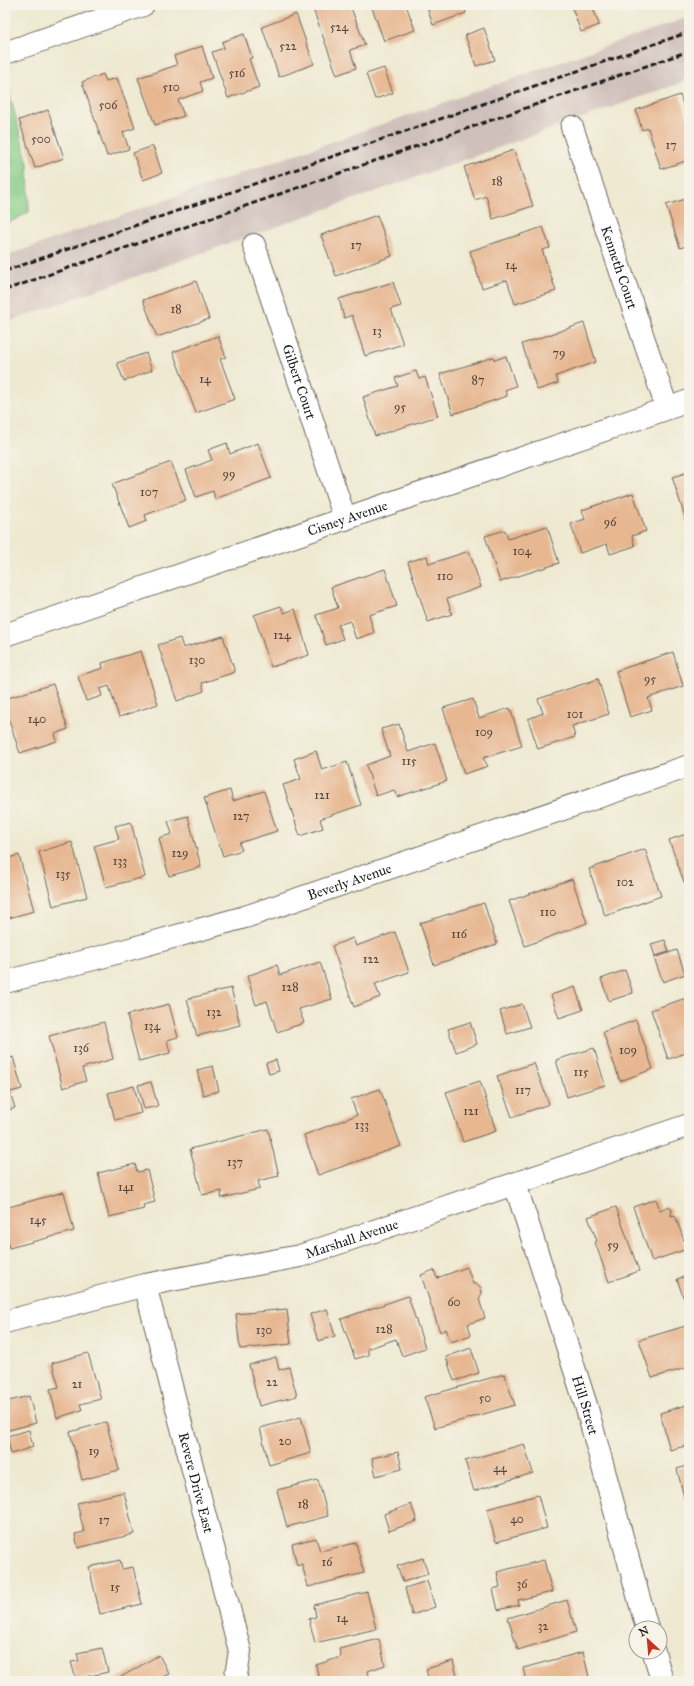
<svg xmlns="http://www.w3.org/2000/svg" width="694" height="1686" font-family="'IM FELL Great Primer',serif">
<rect width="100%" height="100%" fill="#f7f3e8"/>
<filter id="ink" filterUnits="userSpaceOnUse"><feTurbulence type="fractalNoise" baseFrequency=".025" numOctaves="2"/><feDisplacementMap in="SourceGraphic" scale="8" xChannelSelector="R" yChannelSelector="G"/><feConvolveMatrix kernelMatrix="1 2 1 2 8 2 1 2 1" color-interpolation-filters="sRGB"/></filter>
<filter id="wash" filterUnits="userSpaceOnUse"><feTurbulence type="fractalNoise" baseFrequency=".012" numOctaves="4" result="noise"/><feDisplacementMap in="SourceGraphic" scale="16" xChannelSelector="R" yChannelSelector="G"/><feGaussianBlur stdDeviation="0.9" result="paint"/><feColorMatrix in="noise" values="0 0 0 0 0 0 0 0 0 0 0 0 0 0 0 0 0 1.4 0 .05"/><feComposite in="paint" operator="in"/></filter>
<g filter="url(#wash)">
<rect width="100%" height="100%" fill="#efe9d1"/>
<!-- industrial -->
<path fill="#cfc0bb" d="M689,17V80L5,323V256Z"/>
<!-- green -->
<path fill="#85cc87" stroke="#507452" d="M5,77L28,163L29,212L5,225Z"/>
<!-- forest -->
<path fill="#6cb074" stroke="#446648" d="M5,136L11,160L7,182L5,185Z"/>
<g id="blocks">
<!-- building -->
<path fill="#e7b792" d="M325,5H350L365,45L350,50L356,68L337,75L313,9Z
M371,5H406L415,30L384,41Z
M426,5H464L466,13L433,25Z
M571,5H592L599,25L581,32Z
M296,14L314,64L279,77L262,27Z
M484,28L495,60L476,66L465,35Z
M244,34L252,58L249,59L259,87L228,98L212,52L224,48L222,42Z
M202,46L212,78L200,82L203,91L178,100L184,116L155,125L138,78L177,65L174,56Z
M384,68L393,93L375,99L366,74Z
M103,74L106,81L117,78L135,128L123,132L129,149L107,156L82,82Z
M680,95L689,122V160L661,169L648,128L642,130L636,110Z
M48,110L64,158L35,168L19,120Z
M153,146L162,173L143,180L133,153Z
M514,150L533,206L493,219L486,196L475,200L464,167Z
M689,198V245L680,248L666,205Z
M377,215L392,256L336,276L321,235Z
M543,227L550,248L542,250L556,291L515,304L507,280L482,288L470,251Z
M196,281L209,319L157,337L143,300Z
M393,282L401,306L391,309L403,344L365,356L352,315L344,318L339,299Z
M584,323L596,362L556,376L558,383L537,390L522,344Z
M218,336L226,357L220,359L235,399L196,413L173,352Z
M146,353L152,370L124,381L117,363Z
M506,356L516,386L505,390L507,396L453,414L440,374L494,357L495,360Z
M416,371L419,379L425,377L438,416L375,436L363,397L398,386L395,378Z
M227,443L230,454L258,443L271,478L215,499L213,491L196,497L186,470L212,460L208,450Z
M171,462L186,500L145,515L147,521L129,528L112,484Z
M689,472V529L672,477Z
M633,493L646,531L632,536L635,546L610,554L607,544L580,553L571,524L585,519L582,510Z
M547,526L559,563L500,582L485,536L505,530L508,539Z
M469,551L481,587L447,599L452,614L428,622L408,562L427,556L429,564Z
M385,569L397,606L369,615L374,633L356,639L350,621L338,625L343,639L326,645L316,615L338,608L331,587Z
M281,606L284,613L295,609L309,655L271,667L254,615Z
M223,636L235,672L202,683L204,691L177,701L158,645L180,638L183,648Z
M141,651L158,704L119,717L109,686L100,689L102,696L86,701L78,676L103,668L102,663Z
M673,652L683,686L648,698L652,710L630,717L616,671Z
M598,679L609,714L572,726L575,737L538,749L528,719L543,713L538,699Z
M53,684L68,729L55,734L57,741L20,753L5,709V699Z
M473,699L479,718L510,708L522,746L483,758L488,766L464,774L443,708Z
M399,724L408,752L435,743L447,781L397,797L394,790L376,796L366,765L390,756L381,729Z
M316,751L322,770L347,762L361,805L320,819L323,828L300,836L283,785L301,779L294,759Z
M230,790L233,801L264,791L277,831L239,843L242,850L223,856L204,798Z
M188,816L201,867L169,876L159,838L172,834L168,821Z
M131,822L145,877L106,887L94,846L119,839L115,826Z
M689,833V880L684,882L669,840Z
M72,842L87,897L53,906L39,852Z
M645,849L661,896L605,916L589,869Z
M19,855L34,911L5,919V859Z
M572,879L587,923L525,946L509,901Z
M484,903L497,944L434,965L420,923Z
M395,932L409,972L375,984L380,997L354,1007L332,946L353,938L356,946Z
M665,940L669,952L655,956L651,944Z
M677,950L685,974L663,982L654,958Z
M320,962L332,999L299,1009L304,1023L277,1032L267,1001L256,1005L247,976L277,965L280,975Z
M625,970L633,993L609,1001L601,979Z
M575,987L583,1010L559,1018L551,995Z
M231,988L240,1025L197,1036L187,999Z
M686,998L689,1007V1052L668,1059L651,1010Z
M169,1004L178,1037L167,1040L170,1053L139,1061L127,1015Z
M522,1004L530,1027L507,1034L500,1011Z
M636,1020L653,1069L620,1081L603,1032Z
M104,1022L113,1059L82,1068L86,1081L63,1088L49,1036Z
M470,1022L477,1044L456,1052L448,1029Z
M594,1048L605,1085L567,1097L556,1060Z
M13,1057L22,1089L10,1092L15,1108L5,1111V1060Z
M276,1060L279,1071L269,1074L266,1063Z
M534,1063L549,1104L512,1117L497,1076Z
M213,1066L219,1091L203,1095L197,1070Z
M480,1081L496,1131L463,1142L446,1092Z
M151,1082L158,1106L144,1109L138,1085Z
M134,1086L141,1113L115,1120L108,1093Z
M380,1089L401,1146L318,1175L304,1135L357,1115L351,1099Z
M268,1129L279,1176L258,1181L260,1189L221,1198L222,1191L202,1195L190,1149Z
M135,1164L137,1172L147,1170L155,1202L143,1205L144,1209L109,1217L98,1173Z
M64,1192L74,1231L9,1248L5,1232V1208Z
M656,1199L660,1210L669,1206L672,1210L671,1216L675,1215L687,1249L652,1261L633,1207Z
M616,1207L639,1271L609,1282L595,1242L597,1241L588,1217Z
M467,1267L473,1284H477L481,1288L482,1293L479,1299L485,1318L468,1324L471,1335L451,1342L446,1329L440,1332L421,1275L434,1270L437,1278Z
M689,1275V1300L685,1302L677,1279Z
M408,1296L425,1348L402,1356L396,1339L367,1349L369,1355L355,1359L341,1319Z
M287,1309L291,1344L240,1349L236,1314Z
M327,1309L335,1336L318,1341L310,1314Z
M689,1325V1367L652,1378L639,1340Z
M471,1348L479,1373L454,1381L446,1357Z
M88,1353L101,1399L80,1404L82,1410L57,1418L50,1389L59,1387L52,1363Z
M276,1357L279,1370L289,1367L297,1396L259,1406L249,1365Z
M504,1374L515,1405L435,1428L424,1397Z
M29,1396L36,1423L5,1431V1402Z
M689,1404V1445L670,1450L660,1413Z
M301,1417L311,1453L269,1465L260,1428Z
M106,1422L119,1470L82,1480L70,1432Z
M29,1430L33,1447L11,1454L7,1436Z
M524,1444L533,1473L474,1491L465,1461Z
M398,1452L402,1469L376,1476L372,1458Z
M689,1465V1500L685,1501L677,1469Z
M318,1480L328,1516L287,1527L277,1490Z
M124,1492L134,1534L78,1548L75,1534L84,1532L77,1503Z
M538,1495L547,1528L496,1542L487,1509Z
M411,1504L417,1521L389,1531L384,1514Z
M316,1538L320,1551L356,1543L364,1573L308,1587L302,1564L297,1566L292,1544Z
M423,1558L428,1574L403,1582L397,1566Z
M120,1560L122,1569L133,1567L142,1604L100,1614L89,1567Z
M544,1560L552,1592L518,1600L519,1605L498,1610L493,1589L500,1587L497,1572Z
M427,1581L435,1607L412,1615L405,1588Z
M367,1592L376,1629L315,1643L309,1619L316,1617L314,1605Z
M567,1600L576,1632L518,1650L508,1618Z
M379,1639L385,1665L368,1671L370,1681H319L316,1665L341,1657L339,1649Z
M102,1648L108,1672L76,1679L71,1662L79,1661L77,1653Z
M583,1652L590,1681H526L523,1668Z
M159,1655L169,1674L164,1676L167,1681H114Z
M453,1661L458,1680L429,1681L426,1669Z
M5,1679L17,1680V1681H5Z"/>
</g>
</g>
<g filter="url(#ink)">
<use href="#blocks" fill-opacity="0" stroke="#66645b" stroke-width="1"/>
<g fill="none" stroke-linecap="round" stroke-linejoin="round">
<defs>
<g id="street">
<path d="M5,53L143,5"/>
<path id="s1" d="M572,127L667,408"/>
<path id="s2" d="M254,245L345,519"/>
<path id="s3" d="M5,635L689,401"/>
<path id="s4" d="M5,982L101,957L245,917L689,766"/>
<path id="s5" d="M515,1184L586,1405L647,1628"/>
<path id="s6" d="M145,1285L240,1651L235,1681"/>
<path id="s7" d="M5,1322L145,1285L300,1256L689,1125"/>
<path d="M654,1652L662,1681"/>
</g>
</defs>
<!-- street casing -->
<use href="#street" stroke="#66645b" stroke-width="24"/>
<!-- street -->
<use href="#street" stroke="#fff" stroke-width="22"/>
<!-- rail -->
<path stroke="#1c1c1c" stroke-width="3" stroke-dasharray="6 3" stroke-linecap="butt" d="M5,271L689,32
M5,290L689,51"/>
</g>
</g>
<g text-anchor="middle" stroke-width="3" stroke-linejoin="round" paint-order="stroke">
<!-- number labels -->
<g font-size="12" fill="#4f433a">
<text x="339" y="31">524</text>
<text x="288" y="50">522</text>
<text x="237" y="77">516</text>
<text x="171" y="91">510</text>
<text x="108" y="109">506</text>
<text x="41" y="143">500</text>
<text x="671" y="149">17</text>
<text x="497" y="185">18</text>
<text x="356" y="249">17</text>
<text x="511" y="269">14</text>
<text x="176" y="313">18</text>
<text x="377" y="335">13</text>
<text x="559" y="357">79</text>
<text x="205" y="383">14</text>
<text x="478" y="384">87</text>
<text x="400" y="411">95</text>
<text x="229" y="478">99</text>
<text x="149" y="496">107</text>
<text x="610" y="526">96</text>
<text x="522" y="555">104</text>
<text x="445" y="580">110</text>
<text x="282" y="639">124</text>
<text x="197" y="664">130</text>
<text x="650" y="683">95</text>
<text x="575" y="718">101</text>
<text x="37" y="723">140</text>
<text x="484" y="736">109</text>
<text x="409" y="765">115</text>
<text x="322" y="799">121</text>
<text x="241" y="820">127</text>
<text x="180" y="857">129</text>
<text x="120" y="865">133</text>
<text x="63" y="878">135</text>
<text x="625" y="886">102</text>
<text x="548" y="916">110</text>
<text x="459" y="938">116</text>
<text x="371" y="963">122</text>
<text x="290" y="991">128</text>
<text x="214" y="1016">132</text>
<text x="152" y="1030">134</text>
<text x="81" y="1052">136</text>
<text x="628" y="1054">109</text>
<text x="581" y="1076">115</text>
<text x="523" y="1094">117</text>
<text x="471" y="1115">121</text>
<text x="362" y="1129">133</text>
<text x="235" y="1166">137</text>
<text x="126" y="1191">141</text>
<text x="38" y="1224">145</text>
<text x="613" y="1249">59</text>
<text x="454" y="1306">60</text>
<text x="384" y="1333">128</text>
<text x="264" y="1334">130</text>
<text x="272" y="1386">22</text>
<text x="77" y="1388">21</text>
<text x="485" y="1402">50</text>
<text x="285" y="1445">20</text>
<text x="94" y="1455">19</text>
<text x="500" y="1472">44</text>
<text x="303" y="1508">18</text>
<text x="517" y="1523">40</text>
<text x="104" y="1524">17</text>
<text x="327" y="1566">16</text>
<text x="522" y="1588">36</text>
<text x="115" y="1591">15</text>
<text x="342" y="1622">14</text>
<text x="543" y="1630">32</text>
</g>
<!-- street labels -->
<g font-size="14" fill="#1c1c1c" stroke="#f7f3e8">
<text dy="5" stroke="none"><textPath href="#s1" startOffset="148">Kenneth Court</textPath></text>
<text dy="5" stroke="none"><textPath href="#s2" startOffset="144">Gilbert Court</textPath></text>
<text dy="5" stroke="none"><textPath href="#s3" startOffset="362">Cisney Avenue</textPath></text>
<text dy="5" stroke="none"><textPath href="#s4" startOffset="359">Beverly Avenue</textPath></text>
<text dy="5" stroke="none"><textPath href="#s7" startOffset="357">Marshall Avenue</textPath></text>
<text dy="5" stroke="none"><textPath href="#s5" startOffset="232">Hill Street</textPath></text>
<text dy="5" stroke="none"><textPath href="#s6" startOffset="204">Revere Drive East</textPath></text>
</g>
</g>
<!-- margin -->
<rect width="694" height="1686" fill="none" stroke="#f7f3e8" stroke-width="20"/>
<!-- north arrow -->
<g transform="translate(648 1640) rotate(334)"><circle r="19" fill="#f7f3e8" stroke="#9f9d96"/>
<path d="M0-3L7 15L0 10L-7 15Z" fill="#c8321e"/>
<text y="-6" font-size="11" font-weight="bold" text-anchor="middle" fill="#1c1c1c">N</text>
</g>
</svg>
